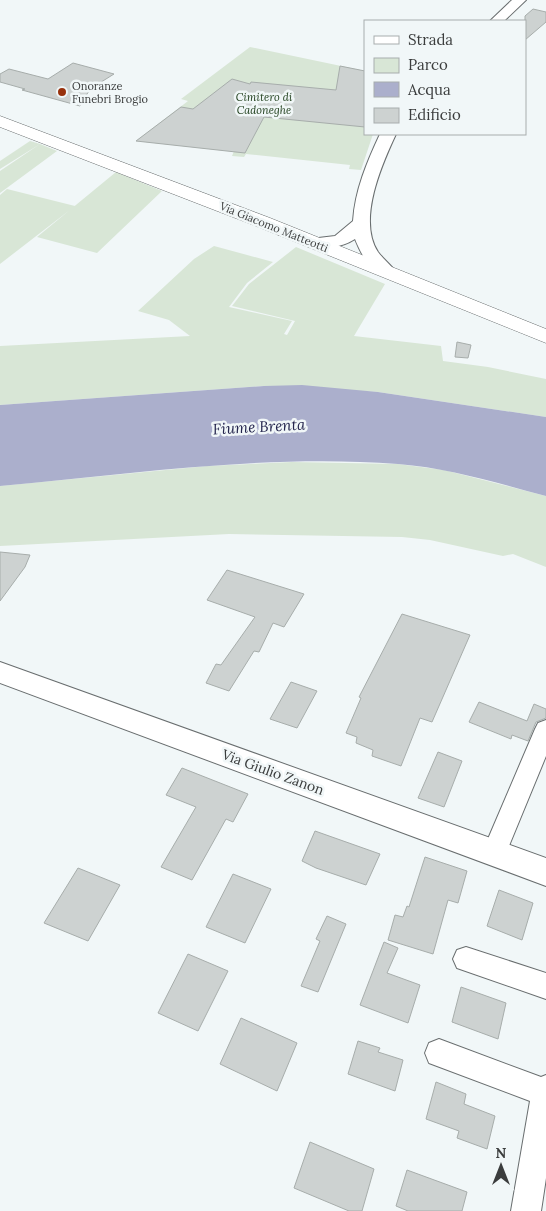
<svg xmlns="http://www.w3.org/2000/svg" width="546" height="1211" font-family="Lora,serif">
<rect width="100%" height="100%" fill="#f1f7f8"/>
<!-- green -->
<path fill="#d8e6d6" d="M250,47L365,71V134H373L361,170L349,169L350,165L246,154L244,157L232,156L234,151L230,150L229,151L136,141L188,101L181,99Z
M30,141L40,144L0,169V161Z
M40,144L57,151L0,193V171Z
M116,172L162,191L97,253L37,237Z
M7,189L75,206L0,264V195Z
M214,246L273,262L247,283L229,307L292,321L284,334L287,335L295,321L232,306L249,284L296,247L385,284L354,336L441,346L443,361L488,367L546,379V417L378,392L264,386L0,405V346L190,336L169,320L138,311L194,259Z
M292,462L398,464L444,470L546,496V567L513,554L503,556L430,540L402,537L229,534L0,546V486L207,466Z"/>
<!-- water -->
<path fill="#abafcc" d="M302,385L378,392L546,417V496C497,483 449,468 398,464C265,454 132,474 0,486V405L264,386Z"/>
<!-- building -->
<path fill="#cdd2d1" stroke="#a7adab" d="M533,9L546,12V22L525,40V16Z
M73,63L114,74L90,89L80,106L22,90L25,89L0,82V74L9,69L48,79Z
M340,66L365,71V127L264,117L245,153L136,141L181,107L193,109L232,79L250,84L251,82L336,90Z
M457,342L471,345L468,358L455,357Z
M0,552L30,555L25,567L0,601Z
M227,570L304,594L284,627L273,623L259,652L254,651L229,691L206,683L216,664L221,665L255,617L207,600Z
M402,614L470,635L432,722L420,718L401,766L372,756L373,750L356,743L357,737L346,733L361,698L359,697Z
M291,682L317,691L297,728L270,719Z
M479,702L527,721L534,704L546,709V718L536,722L528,741L512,735L511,739L469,722Z
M438,752L462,761L444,807L418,798Z
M182,768L248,794L233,822L226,819L192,880L161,867L196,807L166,795Z
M315,831L380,854L366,885L316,868L302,861Z
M425,857L467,871L458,903L448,900L433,954L388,940L395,915L403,917L407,906L409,907Z
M78,868L120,885L88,941L44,923Z
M233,874L271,889L245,943L206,927Z
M499,890L533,903L522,940L487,926Z
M327,916L346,924L318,992L301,986L320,941L316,939Z
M384,942L398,948L387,973L420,985L408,1023L360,1005Z
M188,954L228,971L198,1031L158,1013Z
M461,987L506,1003L498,1039L452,1022Z
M241,1018L297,1043L277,1091L220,1064Z
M358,1041L380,1048L378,1052L403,1060L395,1091L348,1074Z
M436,1082L466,1094L464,1104L495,1116L487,1149L457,1138L459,1131L426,1119Z
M310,1142L374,1169L362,1211H349L294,1188Z
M407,1170L467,1192L462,1211H408L396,1206Z"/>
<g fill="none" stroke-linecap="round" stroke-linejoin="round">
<defs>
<path id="minor" d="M546,720V756L506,853L502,861L494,864L486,861L482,853L535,729L538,723Z
M466,947L546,973V999L457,968L453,959L457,950Z
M439,1039L541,1077L546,1075V1178L541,1211H511L530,1101L429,1063L425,1053L429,1043Z"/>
<path id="tertiary" d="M512,0H526L504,21H490Z
M380,134H396C382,164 357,220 378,252C383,259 391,265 396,272L393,276C374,281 361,254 355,239C343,247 324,250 310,247L307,243L310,239L335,236L353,221C355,190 367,162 380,134Z
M0,662L546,858V886L0,683Z"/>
<path id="secondary" d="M0,116L270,218L546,329V343L256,226L0,127Z"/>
</defs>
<!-- minor casing -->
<use href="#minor" stroke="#696e6f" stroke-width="2"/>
<!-- tertiary casing -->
<use href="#tertiary" stroke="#696e6f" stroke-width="2"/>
<!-- secondary casing -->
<use href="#secondary" stroke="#696e6f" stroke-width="1"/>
<!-- minor -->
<use href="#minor" fill="#fff" fill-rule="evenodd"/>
<!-- tertiary -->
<use href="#tertiary" fill="#fff" fill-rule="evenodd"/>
<!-- secondary -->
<use href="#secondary" fill="#fff" fill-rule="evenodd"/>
</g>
<!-- markers -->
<circle fill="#98310c" stroke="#f1f7f8" stroke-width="2" cx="62" cy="92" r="5"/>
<g text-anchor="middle" stroke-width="5" stroke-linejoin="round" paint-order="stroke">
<!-- far-poi labels -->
<g font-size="11" fill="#3b3d3d" stroke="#f1f7f8" text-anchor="start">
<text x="72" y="90">Onoranze<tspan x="72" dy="13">Funebri Brogio</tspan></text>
</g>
<!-- far-park labels -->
<g font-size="11" font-style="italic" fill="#1d3d19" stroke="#f1f7f8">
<text x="264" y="101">Cimitero di<tspan x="264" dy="13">Cadoneghe</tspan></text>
</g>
<!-- far-street labels -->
<g font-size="11" fill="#3b3d3d" stroke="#f1f7f8">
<text transform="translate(274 227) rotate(22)" y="4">Via Giacomo Matteotti</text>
</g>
<!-- street labels -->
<g font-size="14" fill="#3b3d3d" stroke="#f1f7f8">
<text transform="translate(273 772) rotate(20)" y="5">Via Giulio Zanon</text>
</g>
<!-- water labels -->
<g font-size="15" font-style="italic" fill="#23244c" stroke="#f1f7f8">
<text transform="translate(259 427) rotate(-3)" y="5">Fiume Brenta</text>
</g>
</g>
<!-- legend -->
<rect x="364" y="20" width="162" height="115" fill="#f1f7f8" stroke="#a8adad"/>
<rect x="374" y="36" width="25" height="8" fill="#ffffff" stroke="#a8adad"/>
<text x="408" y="45" font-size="15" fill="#3b3d3d">Strada</text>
<rect x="374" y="58" width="25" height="15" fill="#d8e6d6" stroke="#a8adad"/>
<text x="408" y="70" font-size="15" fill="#3b3d3d">Parco</text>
<rect x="374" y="82" width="25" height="15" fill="#abafcc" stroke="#a8adad"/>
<text x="408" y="95" font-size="15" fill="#3b3d3d">Acqua</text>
<rect x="374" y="108" width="25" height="15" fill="#cdd2d1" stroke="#a8adad"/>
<text x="408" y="120" font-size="15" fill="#3b3d3d">Edificio</text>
<!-- north arrow -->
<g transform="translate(501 1166)" stroke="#f1f7f8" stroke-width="4" paint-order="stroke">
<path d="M0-4L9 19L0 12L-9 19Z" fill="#3b3d3d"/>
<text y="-8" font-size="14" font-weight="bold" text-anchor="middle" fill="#3b3d3d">N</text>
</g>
</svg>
